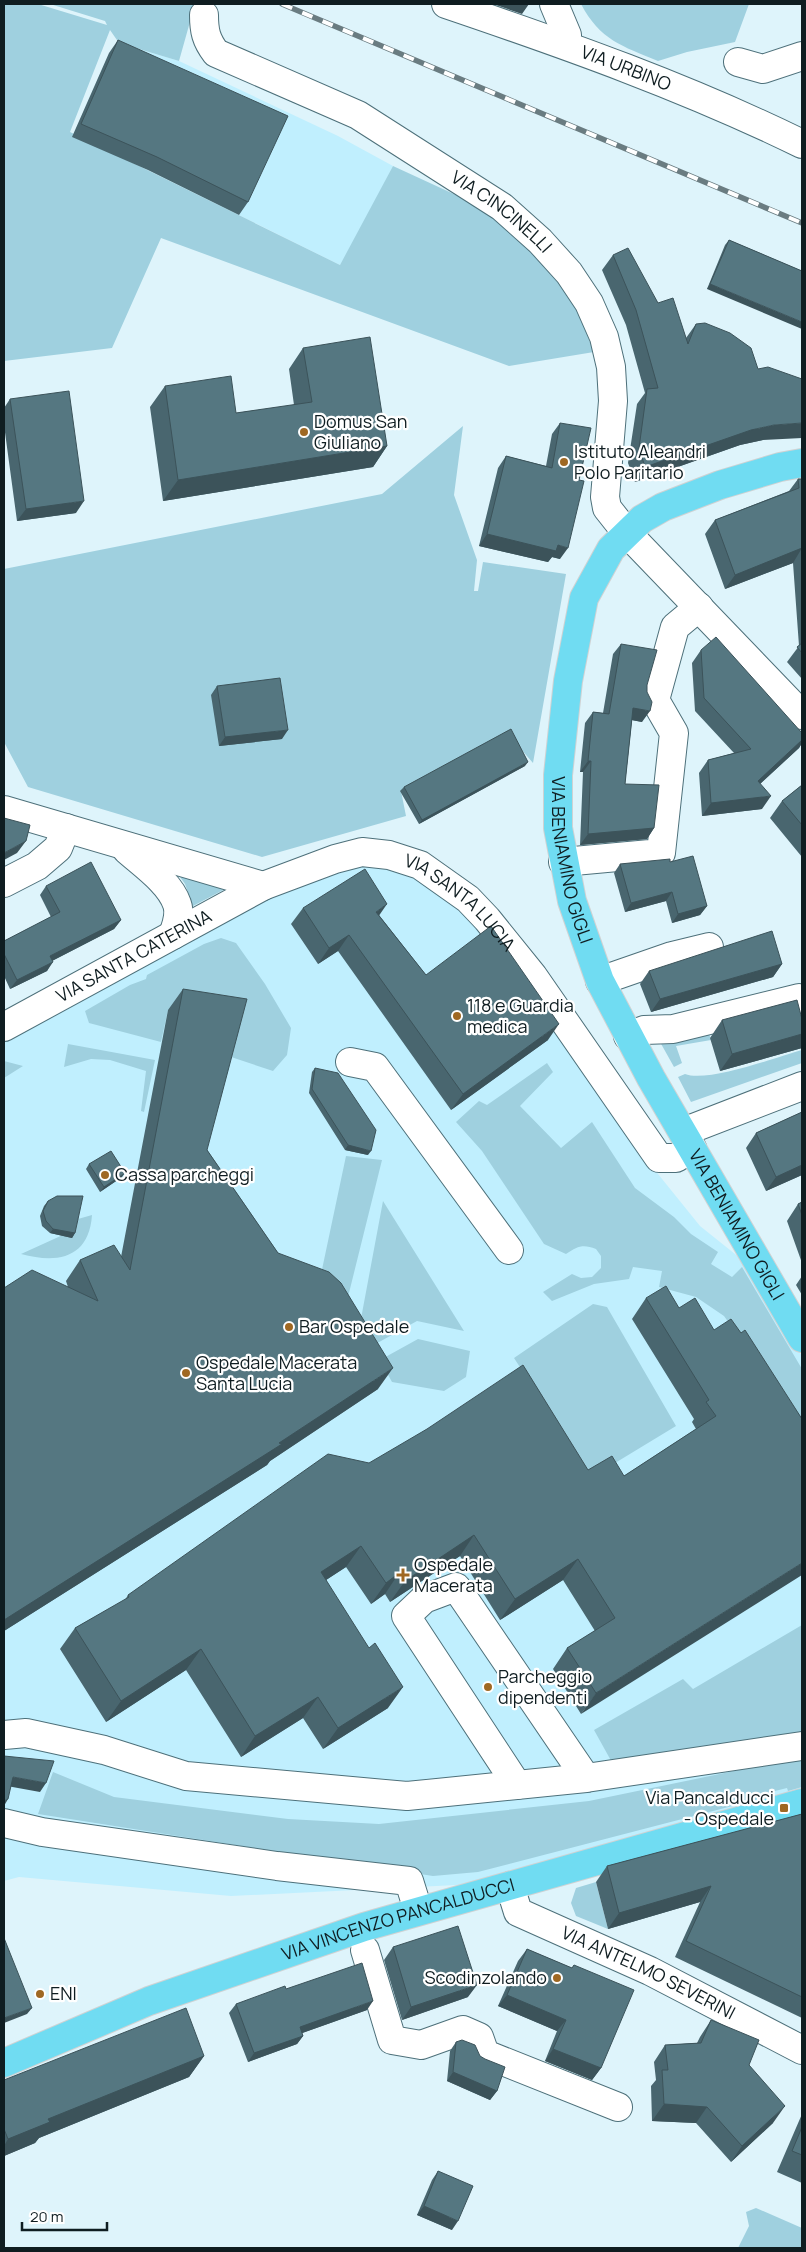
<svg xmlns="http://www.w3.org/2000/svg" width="806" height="2252" font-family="Manrope,sans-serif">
<rect width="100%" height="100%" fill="#def4fb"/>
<!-- built -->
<path fill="#c0effe" d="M119,43L179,61L338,136L393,166L359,235L340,265L148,170L72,137Z
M351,865H389L414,873L475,918L654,1169L700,1226L745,1262L802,1356V1793L477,1884L231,1896L19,1877L4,1881V1038L299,881Z"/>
<!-- green -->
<path fill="#9fd0df" d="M4,4H38L107,25L105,21L50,4H195L179,61L119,43L110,30L70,132L340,265L393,166L482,207L526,239L572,297L594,352L509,366L161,238L112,348L4,361Z
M581,4H749L735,42L687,52L658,61C622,46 600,40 581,4Z
M463,426L454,495L477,560L474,591H478L483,562L566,574L533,763L507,733L401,791L406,816L262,857L28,787L4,742V569L382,494Z
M178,874L227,888L193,906L185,884Z
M221,938L236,943L265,984L291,1028L287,1055L273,1071L225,1055L168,1010L161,1042L89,1023L85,1011L130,985L146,979L147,975L204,944Z
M708,1030L711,1040L676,1046L682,1063L674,1067L655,1033Z
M68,1044L155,1060L144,1112L141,1111L146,1071L110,1060L91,1059L64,1067Z
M802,1050V1063L691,1102L678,1077L685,1074C707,1083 777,1057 802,1050Z
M4,1061L23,1066L4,1078Z
M547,1063L553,1072L520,1106L561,1148L592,1122L635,1188L674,1217L691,1234L718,1252L711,1264L732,1277L742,1267L802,1369V1426L724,1316L696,1297L659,1287L662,1271L633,1267L629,1279L594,1284L552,1301L543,1292L572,1274L581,1278L592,1277L601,1268V1256L596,1249C583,1244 578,1246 566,1254L544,1244L482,1151L456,1122L479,1101L487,1105Z
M346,1156L382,1160L346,1305L320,1279Z
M383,1201L464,1331L417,1321L372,1346L360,1324Z
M92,1215C89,1258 58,1264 21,1254L76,1229L78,1219Z
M593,1304L607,1307L676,1426L592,1477L514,1358Z
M418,1339L470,1351L466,1377L444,1391L392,1382L380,1360Z
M802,1625V1734L614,1766L594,1730L683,1679L693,1689Z
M802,1757V1787L788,1791L787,1788L771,1792V1796L478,1872L433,1876L38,1814L53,1772L114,1797L288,1819L379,1824L589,1801Z
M596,1882L608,1929L576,1916L571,1903L576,1888Z
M756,2208L802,2228V2248H738L749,2226L746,2212Z"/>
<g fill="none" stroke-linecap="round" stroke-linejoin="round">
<defs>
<g id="minor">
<path id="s1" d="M446,4C567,45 688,88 802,144"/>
<path d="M554,4L567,35L565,44"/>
<path id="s2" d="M204,15C204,31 206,40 216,53L358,115L502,207L540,241L569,273L589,303L604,337L611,367L613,401L605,497L607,508L626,532L802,715"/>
<path d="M738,62L763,69L802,56"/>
<path d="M4,810L263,886"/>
<path d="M127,850C144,865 170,883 177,904C181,915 176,925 173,935"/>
<path d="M563,862L661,853L674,733L655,700L675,627L699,607"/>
<path d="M4,883L37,866L58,848L66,828"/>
<path d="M600,981L672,956L709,947"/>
<path id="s3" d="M4,1027L263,886L335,859L362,852L389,855L420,865L468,899L487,919L533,976L659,1158H676L692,1148"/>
<path d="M628,1036L644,1030L673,1029L799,998L802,1007"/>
<path d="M350,1062L375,1067L509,1250"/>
<path d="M683,1132L802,1086"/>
<path d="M4,1735L26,1733L104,1750L186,1776L407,1796L586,1778L802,1746"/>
<path d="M517,1785L406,1616L424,1599L456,1587L586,1778"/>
<path d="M4,1823L42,1832L277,1866L409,1881L418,1910"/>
<path id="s4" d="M510,1886L518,1912L650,1971L802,2050"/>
<path d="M365,1950L392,2040L421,2045L463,2030L479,2037L485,2054L618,2107"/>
</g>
<g id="major">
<path id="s5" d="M802,463L780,467L720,485L663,507L642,519L611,549L584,598L568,681L558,775V828L572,901L600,981L651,1078L802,1338"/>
<path id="s6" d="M4,2063L149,2001L364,1927L802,1803"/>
</g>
</defs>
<!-- minor casing -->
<use href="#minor" stroke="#4d707a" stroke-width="30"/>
<!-- major casing -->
<use href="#major" stroke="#cfd2d3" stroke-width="30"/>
<!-- minor -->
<use href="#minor" stroke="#fff" stroke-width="28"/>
<!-- major -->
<use href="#major" stroke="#70dcf2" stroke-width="28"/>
<defs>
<path id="rail" d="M282,4L802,223"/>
</defs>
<!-- rail casing -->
<use href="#rail" stroke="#6a7c81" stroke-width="5.5"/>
<!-- rail -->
<use href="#rail" stroke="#fff" stroke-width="4" stroke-dasharray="11" stroke-linecap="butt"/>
</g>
<!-- wall -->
<path fill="#49666f" d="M118,40L248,202L239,215L148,170L72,137L109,53Z
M729,240L802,271L707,289L725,245Z
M613,255L658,303L686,338L696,324L763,440L740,445L635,482L628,463L637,404L645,393L626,325L602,270Z
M303,348L387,446L373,467L163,501L150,407L165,386L236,413L294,405L289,369Z
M10,399L76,513L17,521L4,425V408Z
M560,423V559L552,557L548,562L479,546L498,468L506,456L546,466L552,434Z
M798,479H802V679L787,662L799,646L793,563L725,589L705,534L715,520L789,491Z
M621,644L647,685L642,722L632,720L625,784L654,828L647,839L580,845L583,772H580L585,723L593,712L603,713L613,654Z
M701,650L802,733V743L799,748L760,784L762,809L702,816L699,773L708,760L734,753L695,711L692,663Z
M217,686L282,739L219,746L211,695Z
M525,766L419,824L400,791L404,787Z
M802,785V857L770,818L782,801Z
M670,862L707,906L700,915L672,923L666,901L625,912L614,873L620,864Z
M46,886L121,920L114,929L52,961L47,971L10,989L4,976V941L51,917L40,895Z
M303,908L379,915L426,975L548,1040L451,1110L338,951L318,964L291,924Z
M782,964L773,977L651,1012L640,984L649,971Z
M183,989L207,1150L278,1253L378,1389L270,1461L267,1465L4,1631V1288L68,1287L66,1281L80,1260L121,1257L168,1010Z
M802,1014V1048L720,1071L710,1038L722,1020L801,1016Z
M315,1068L368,1155L345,1150L309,1093L312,1072Z
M802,1112V1175L766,1191L746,1148L756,1133Z
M89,1164L122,1177L100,1192L86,1169Z
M48,1201L75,1233L72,1238L50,1233L42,1226L40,1216L44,1206Z
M802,1202V1263L787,1221L798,1204Z
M802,1276V1295L796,1285Z
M646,1298L679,1308L714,1330L741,1333L802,1419L581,1714L553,1669L567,1648L595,1631L563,1580L500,1620L460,1556L390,1602L385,1594L371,1604L346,1567L326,1580L388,1708L323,1749L303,1718L241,1757L186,1670L106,1722L60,1649L75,1628L125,1600L128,1595L369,1463L588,1470L624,1476L696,1429L692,1422L694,1419L632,1319Z
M802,1814V2018L675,1957L700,1902L608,1929L596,1882L607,1866Z
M393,1947L468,1997L402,2020L384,1960Z
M527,1949L572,1968L574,1965L601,2068L592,2080L545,2061L557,2031L498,2006L518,1961Z
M286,1989L367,2010L302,2033L303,2036L297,2044L248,2062L229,2013L236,2004Z
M711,2020L749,2065L773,2123L731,2162L696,2123L652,2121L651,2086L656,2080L654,2062L665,2045L697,2043L700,2037Z
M456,2042L497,2091L490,2100L447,2081L450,2051Z
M204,2056L189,2077L39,2138L35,2143L4,2156V2080Z
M802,2114V2183L777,2172Z
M438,2171L452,2230L417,2215L432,2180Z"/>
<!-- shaded-wall -->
<path fill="#3c535a" d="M493,4H529L522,14Z
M710,284L802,322V329L707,289Z
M802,423V438L763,440L740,445L635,482L645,467L751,430L774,425Z
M387,446L373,467L163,501L178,480Z
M84,501L76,513L17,521L26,509Z
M487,534L558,545L568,548L560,559L552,557L548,562L479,546Z
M802,548L793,563L725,589L735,575Z
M633,708L650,711L642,722L626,719Z
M288,730L282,739L219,746L225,737Z
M802,740V743L799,748L749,794L758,781Z
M588,761H591L583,772H580Z
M528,762L525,766L419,824L422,820Z
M771,796L762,809L702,816L711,803Z
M654,828L647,839L580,845L588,834Z
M26,841L17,853L4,860V853Z
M672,892L666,901L625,912L631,903Z
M387,904L376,920V912Z
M707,906L700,915L672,923L678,914Z
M121,920L114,929L44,965L50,956Z
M349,935L338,951L318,964L329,948Z
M53,962L47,971L10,989L17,980Z
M782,964L773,977L651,1012L660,999Z
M559,1024L548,1040L451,1110L463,1094Z
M802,1034V1048L720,1071L732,1054Z
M348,1145L371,1151L368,1155L345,1150Z
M802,1165V1175L766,1191L776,1177Z
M125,1173L122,1177L100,1192L104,1187Z
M53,1229L75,1233L72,1238L50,1233Z
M393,1368L378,1389L270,1461L267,1465L4,1631V1620L279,1443Z
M474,1535L460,1556L390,1602L405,1581Z
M361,1546L346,1567L306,1593L321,1572Z
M578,1559L563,1580L500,1620L515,1599Z
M802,1563V1575L581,1714L596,1693Z
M399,1573L385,1594L371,1604L386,1583Z
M201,1649L186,1670L106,1722L121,1701Z
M403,1687L388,1708L323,1749L338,1728Z
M318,1697L303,1718L241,1757L255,1736Z
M13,1777L46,1783L40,1792L7,1786Z
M8,1799L4,1806V1801Z
M711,1886L700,1902L608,1929L619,1913Z
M477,1985L468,1997L402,2020L411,2007Z
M507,1995L566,2020L557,2031L498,2006Z
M373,2001L367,2010L294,2036L300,2027Z
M32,2008L27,2014L4,2023V2018Z
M303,2036L297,2044L248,2062L254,2053Z
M553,2049L601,2068L592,2080L545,2061Z
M204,2056L189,2077L39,2138L35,2143L4,2156V2146L8,2139L48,2119Z
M453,2072L497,2091L490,2100L447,2081Z
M664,2104L707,2107L696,2123L652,2121Z
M785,2106L773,2123L731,2162L742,2146Z
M424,2206L458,2221L452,2230L417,2215Z"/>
<!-- building -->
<path fill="#557781" stroke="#3c535a" d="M118,40L288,116L248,202L157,157L81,124Z
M729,240L802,271V322L710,284Z
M628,248L658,303L673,298L688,344L696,324L705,323L730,333L751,348L758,369L768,367L802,379V423L774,425L751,430L645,467L639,448L647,389L658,388L636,310L613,255Z
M370,337L387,446L178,480L165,386L231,376L236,413L312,402L303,348Z
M69,391L84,501L26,509L10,399Z
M560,423L591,428L579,480L584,481L568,548L558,545L556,551L487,534L506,456L552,468Z
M798,479H802V548L735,575L715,520L799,488Z
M716,637L802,733V740L758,781L771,796L711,803L708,760L751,749L704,698L701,650Z
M802,643V653L797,647Z
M621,644L657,650L647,685V692L652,702L650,711L633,708L625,784L659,785L654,828L588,834L591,761H588L593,712L609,714Z
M280,678L288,730L225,737L217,686Z
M511,729L528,762L422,820L404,787Z
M802,785V825L782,801Z
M4,818L30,825L26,841L4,853Z
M693,856L707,906L678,914L672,892L631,903L620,864L670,859V862Z
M91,862L121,920L50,956L53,962L17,980L4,954V941L60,912L46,886Z
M365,869L387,904L376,912L426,975L491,926L559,1024L463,1094L349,935L329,948L303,908Z
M772,931L782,964L660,999L649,971Z
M183,989L247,999L207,1150L278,1253L329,1272L341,1283L393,1368L279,1443L282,1444L4,1620V1288L32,1270L98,1301L80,1260L114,1245L130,1270Z
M797,1000L802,1019V1034L732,1054L722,1020Z
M315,1068L338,1073L376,1130L371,1151L348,1145L312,1089Z
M802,1112V1165L776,1177L756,1133Z
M111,1151L125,1173L104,1187L89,1164Z
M57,1196H83L75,1233L53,1229L46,1221L43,1211L48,1201Z
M802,1202V1215L798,1204Z
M666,1286L679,1308L695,1298L714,1330L731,1319L741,1333L745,1330L802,1419V1563L596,1693L567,1648L615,1618L578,1559L515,1599L474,1535L405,1581L399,1573L386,1583L361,1546L321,1572L369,1648L375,1643L403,1687L338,1728L318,1697L255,1736L201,1649L121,1701L75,1628L129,1597L128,1595L328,1454L369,1463L427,1429L523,1365L588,1470L612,1456L624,1476L716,1416L706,1402L709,1400L646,1298Z
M4,1756L54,1761L46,1783L13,1777L8,1799L4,1801Z
M802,1814V1997L686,1941L711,1886L619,1913L607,1866Z
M458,1926L477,1985L411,2007L393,1947Z
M4,1938L32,2008L4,2018Z
M527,1949L572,1968L574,1965L634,1990L601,2068L553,2049L566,2020L507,1995Z
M362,1963L373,2001L300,2027L303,2036L254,2053L236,2004L285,1986L286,1989Z
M186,2008L204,2056L48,2119L50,2122L8,2139L4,2129V2080Z
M711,2020L759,2040L749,2065L785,2106L742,2146L707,2107L664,2104L662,2070H668L665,2045L701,2043Z
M462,2040L475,2045L480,2056L485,2059L505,2067L497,2091L453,2072L456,2042Z
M802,2127V2155L792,2151Z
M438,2171L473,2186L458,2221L424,2206Z"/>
<!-- markers -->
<g fill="#9f6823" stroke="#fff" stroke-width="2">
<circle cx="304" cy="432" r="5"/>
<circle cx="564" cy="462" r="5"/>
<circle cx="457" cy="1016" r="5"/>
<circle cx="105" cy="1175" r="5"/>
<circle cx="289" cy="1327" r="5"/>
<circle cx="186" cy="1373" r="5"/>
<path d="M400.5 1567.5h5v5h5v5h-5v5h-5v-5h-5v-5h5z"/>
<circle cx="488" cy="1687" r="5"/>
<rect x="779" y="1803" width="10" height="10" rx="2.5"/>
<circle cx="557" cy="1978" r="5"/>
<circle cx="40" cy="1994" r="5"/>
</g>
<g text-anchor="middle" stroke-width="4.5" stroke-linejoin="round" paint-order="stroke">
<!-- street labels -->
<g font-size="18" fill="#0f1d21" stroke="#fff">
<text dy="6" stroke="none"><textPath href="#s1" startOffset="191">VIA URBINO</textPath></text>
<text dy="6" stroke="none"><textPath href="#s2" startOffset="369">VIA CINCINELLI</textPath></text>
<text dy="6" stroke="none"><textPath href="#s5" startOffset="535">VIA BENIAMINO GIGLI</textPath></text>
<text dy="6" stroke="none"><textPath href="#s3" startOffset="514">VIA SANTA LUCIA</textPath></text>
<text dy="6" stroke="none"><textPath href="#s3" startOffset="148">VIA SANTA CATERINA</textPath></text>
<text dy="6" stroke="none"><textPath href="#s5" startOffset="940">VIA BENIAMINO GIGLI</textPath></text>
<text dy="6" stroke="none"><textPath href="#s6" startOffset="420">VIA VINCENZO PANCALDUCCI</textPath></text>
<text dy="6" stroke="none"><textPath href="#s4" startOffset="171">VIA ANTELMO SEVERINI</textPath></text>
</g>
<!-- poi labels -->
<g font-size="18" fill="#0f1d21" stroke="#fff" text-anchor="start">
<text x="314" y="428">Domus San<tspan x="314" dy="21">Giuliano</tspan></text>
<text x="574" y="458">Istituto Aleandri<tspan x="574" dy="21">Polo Paritario</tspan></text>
<text x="467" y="1012">118 e Guardia<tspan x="467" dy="21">medica</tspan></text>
<text x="115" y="1181">Cassa parcheggi</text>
<text x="299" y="1333">Bar Ospedale</text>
<text x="196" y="1369">Ospedale Macerata<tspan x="196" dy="21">Santa Lucia</tspan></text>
<text x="414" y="1571">Ospedale<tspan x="414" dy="21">Macerata</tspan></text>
<text x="498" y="1683">Parcheggio<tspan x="498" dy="21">dipendenti</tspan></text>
<text x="774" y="1804" text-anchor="end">Via Pancalducci<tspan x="774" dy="21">- Ospedale</tspan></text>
<text x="547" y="1984" text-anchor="end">Scodinzolando</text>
<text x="50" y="2000">ENI</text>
</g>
</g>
<!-- border -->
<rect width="806" height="2252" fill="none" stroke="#0f1d21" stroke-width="10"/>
<!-- scale -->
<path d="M22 2222v8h85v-8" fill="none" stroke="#0f1d21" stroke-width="2.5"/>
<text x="30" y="2222" font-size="15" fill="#0f1d21" stroke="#ffffff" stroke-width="4" paint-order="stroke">20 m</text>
</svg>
